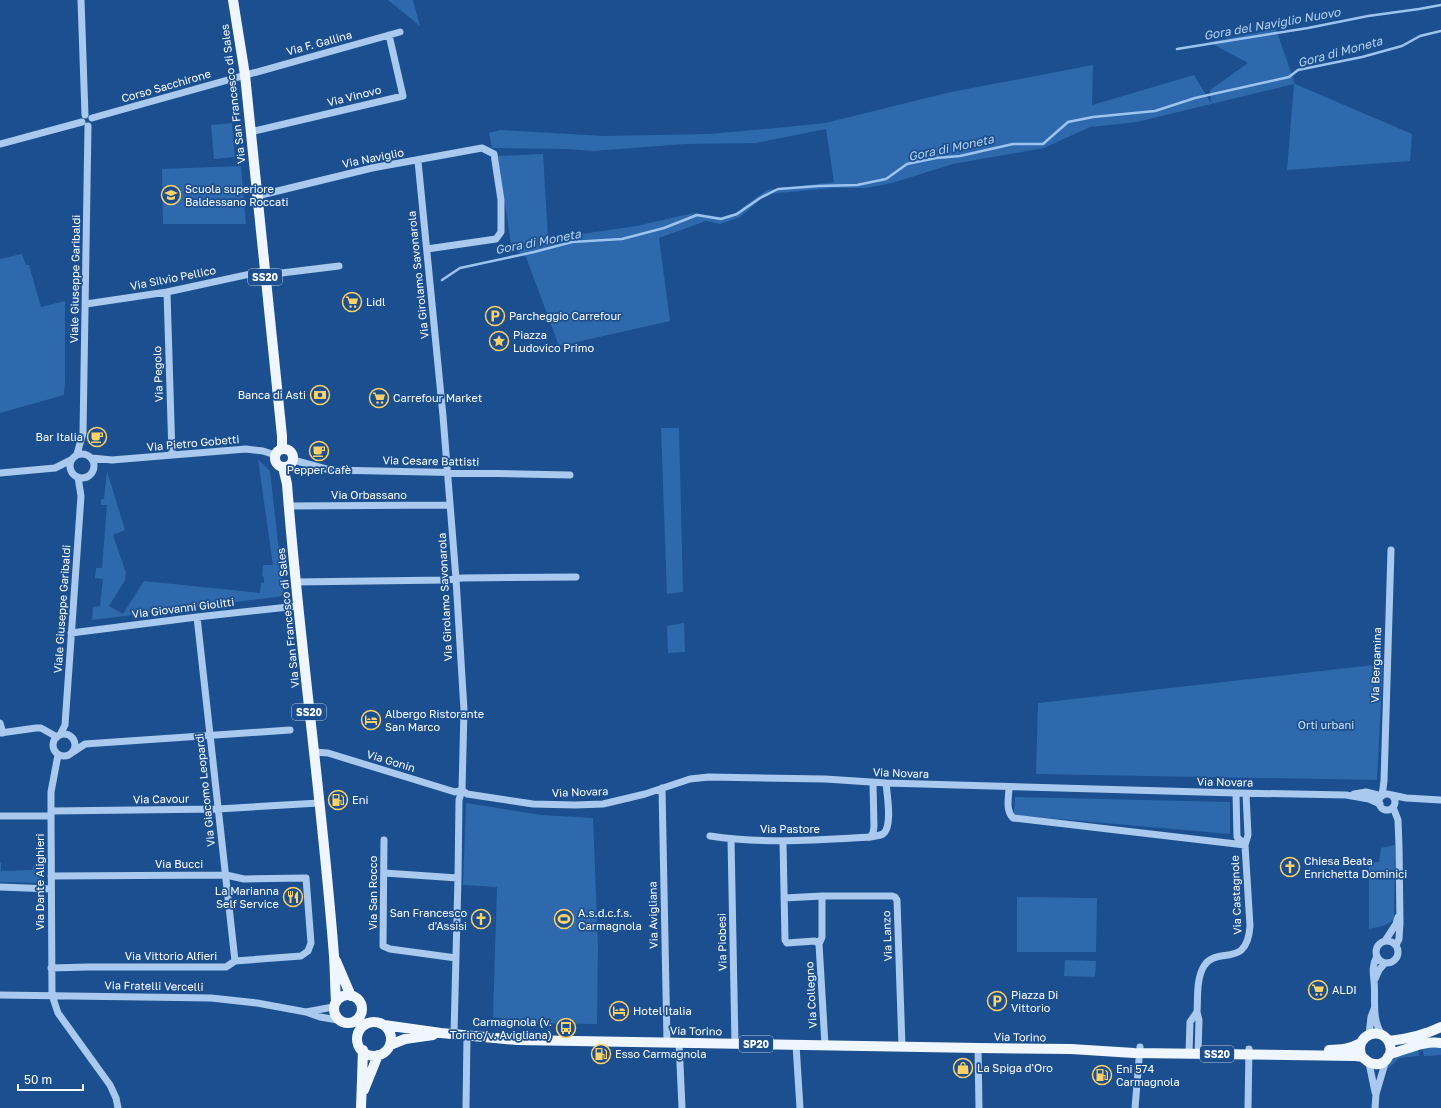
<svg xmlns="http://www.w3.org/2000/svg" width="1441" height="1108" font-family="'Golos Text',sans-serif">
<rect width="100%" height="100%" fill="#1b4f8f"/>
<!-- green -->
<path fill="#2e69ad" d="M388,0H413L420,26Z
M1276,29L1295,84L1412,134L1410,161L1287,170L1294,84L1137,122L1090,127L1044,148L953,164L892,183L866,188H834L767,194L740,217L720,224L706,221L659,238L670,321L559,346L526,257L515,250L512,251L498,156L543,154L548,239L636,226L694,213L721,217L735,213L767,190L834,182L826,129L756,143L685,144L593,151L567,149L492,148L489,133L500,130L604,136L709,134L787,127L825,123L951,92L1093,65L1092,105L1194,75L1211,103L1210,90L1248,63L1209,42Z
M232,123L235,157L214,159L211,125Z
M241,166L246,224H163L162,169Z
M22,254L26,265H29L41,307L65,301V381L64,395L0,413V259Z
M661,428H679L683,592L667,594Z
M258,459L270,471L284,596L92,620L93,607L100,606L103,579L95,578L96,568H102L107,505H101V499H104L107,471L125,530L113,535L126,573L125,580L109,606L123,614L144,581L260,593L261,583H264V577L262,576L263,565H273Z
M684,623L685,652L668,653L667,626Z
M1383,664L1377,780L1036,774L1038,703Z
M1015,797L1230,802V834L1014,815Z
M466,803L542,815L593,818L598,946L597,1024L528,1023L493,1017L497,887L463,885Z
M1395,845L1394,920L1383,926L1369,929V862H1379L1381,848Z
M0,863H1V871L32,870L34,865L44,864L43,883L0,882Z
M1017,897L1097,898L1096,952H1017Z
M1065,960L1096,961L1095,977L1064,976Z
M1431,1047L1441,1048V1055L1424,1056L1422,1048Z
M1418,1049L1419,1056L1399,1058L1389,1068L1388,1067C1393,1055 1406,1053 1418,1049Z"/>
<g fill="none" stroke-linecap="round" stroke-linejoin="round">
<!-- stream -->
<path stroke="#9cc4f0" stroke-width="2.5" d="M1177,49L1308,28L1368,16L1419,9L1441,5
M442,280L460,268L534,252L572,242L622,239L664,228L697,215L721,219L737,214L760,198L778,189L819,186L857,185L886,179L907,164L936,158L960,156L1013,144H1043L1068,122L1093,117L1155,111L1195,98L1289,77L1298,70L1362,57L1402,46L1420,36L1441,31"/>
<!-- minor -->
<path stroke="#a9c9ee" stroke-width="7" d="M81,0L85,115
M92,118L400,32
M250,132L403,96L389,35
M0,144L82,122
M418,161L443,416L456,579L464,710L462,790L459,800L458,878L454,1034
M257,196L372,168L482,148L494,154L501,200V232L496,239L427,249
M265,275L339,266
M167,292L172,455
M86,304L167,292L264,271
M70 466a12 12 0 1 1 24 0a12 12 0 1 1-24 0Z
M77,454L83,433L88,126
M92,458L112,460L246,449L263,451L275,455
M293,460L330,470L570,475
M0,473L55,468L71,460
M289,506L450,505
M295,582L446,580L462,578L576,577
M197,617L235,961
M71,633L197,617L298,606
M0,723L3,733
M0,733L36,728H41L57,737
M53 745a11 11 0 1 1 22 0a11 11 0 1 1-22 0Z
M60,735L65,725L81,496L78,477
M73,752L85,744L290,730
M314,752L328,753L455,792L462,790L467,794L533,804L575,805L603,804L645,794L690,779L709,777L825,779L886,783L1236,793L1346,795L1369,799L1380,804
M58,755L51,792V811L52,995L58,1013L110,1085L116,1098L118,1108
M1009,787C1009,797 1005,810 1013,818L1245,845L1250,926C1247,970 1217,945 1204,966C1196,979 1198,998 1197,1012
M662,788L667,1042
M1236,793L1237,837L1245,845L1248,835L1246,794
M1379 802a8 8 0 1 1 16 0a8 8 0 1 1-16 0Z
M1354,794L1366,792L1382,796L1384,781L1391,550
M1392,795L1406,798L1441,800
M1393,807L1398,820L1399,846L1400,923L1399,939L1396,945
M51,811L218,809L319,803
M0,816H51
M710,836C763,844 816,840 870,837C874,836 879,836 883,834C893,827 887,795 886,783
M870,837L873,833L874,827L873,783
M731,839L735,1044
M384,840L383,946L390,949L456,958
M783,842L785,940L787,943L815,941L819,944
M384,873L458,878
M51,876L226,875L244,879L306,878L311,943L308,951L301,956L235,961L226,967H88L51,968
M0,887L51,889
M822,896H892L895,897L897,900L902,1047
M784,898L822,896V937L819,944L825,1045
M1385,941L1396,924L1398,917
M1376 952a11 11 0 1 1 22 0a11 11 0 1 1-22 0Z
M1377,956C1372,965 1373,972 1374,981C1376,1000 1371,1018 1382,1035
M1375,979L1379,970L1385,963
M0,995L211,998L257,1003L306,1012L320,1017L338,1020
M306,1012L333,1007
M1369,1035L1371,1017L1374,1009
M679,1042L682,1108
M796,1045L800,1108
M978,1048L979,1108
M1189,1053L1190,1022L1197,1012L1199,1020L1198,1054
M1369,1063L1375,1092
M466,1108L467,1035
M1135,1108L1140,1047
M1248,1108L1249,1049
M1375,1108L1376,1094L1386,1060"/>
<!-- major -->
<path stroke="#f0f6ff" stroke-width="10" d="M233,0L245,75L282,436V449
M275 458a9 9 0 1 1 18 0a9 9 0 1 1-18 0Z
M283,467L287,484C299,642 322,798 334,956C335,971 335,986 336,1001
M336,961L351,996
M334 1009a14 14 0 1 1 28 0a14 14 0 1 1-28 0Z
M357 1039a17 17 0 1 1 34 0a17 17 0 1 1-34 0Z
M384,1025L441,1033L517,1040L978,1048L1071,1049L1134,1053L1356,1056C1358,1057 1360,1056 1362,1057C1367,1060 1368,1064 1375,1064C1380,1065 1386,1062 1388,1057C1391,1054 1391,1049 1390,1045C1384,1024 1352,1034 1362,1057
M1389,1041C1407,1039 1425,1035 1441,1027
M390,1045L405,1039L433,1035
M1329,1050C1341,1050 1350,1049 1361,1043
M1390,1054C1406,1050 1424,1040 1441,1043
M364,1090L378,1055
M361,1108L363,1050"/>
</g>
<!-- icons -->
<defs>
<symbol id="school-ring" viewBox="-11 -11 22 22"><circle r="9.5" fill="#1b4f8f" stroke="#ffd166" stroke-width="1.5"/><path d="M0-5L7-2L0 1L-7-2ZM-4 1L0 2.5L4 1V4Q0 6-4 4Z" fill="#ffd166"/></symbol>
<symbol id="supermarket-ring" viewBox="-11 -11 22 22"><circle r="9.5" fill="#1b4f8f" stroke="#ffd166" stroke-width="1.5"/><path d="M-6-5.5h2.5l.6 2H6L4.5 2H-2.5L-4.4-4H-6ZM-1.5 3.2a1.3 1.3 0 1 0 .1 0ZM3 3.2a1.3 1.3 0 1 0 .1 0Z" fill="#ffd166"/></symbol>
<symbol id="parking-ring" viewBox="-11 -11 22 22"><circle r="9.5" fill="#1b4f8f" stroke="#ffd166" stroke-width="1.5"/><path d="M-3.5-5.5H1a3.5 3.5 0 0 1 0 7H-1V5.5H-3.5ZM-1-3.4V-.6H.8a1.4 1.4 0 0 0 0-2.8Z" fill="#ffd166"/></symbol>
<symbol id="sight-ring" viewBox="-11 -11 22 22"><circle r="9.5" fill="#1b4f8f" stroke="#ffd166" stroke-width="1.5"/><path d="M0-6L1.8-2.2L6-1.7L2.9 1.2L3.7 5.4L0 3.3L-3.7 5.4L-2.9 1.2L-6-1.7L-1.8-2.2Z" fill="#ffd166"/></symbol>
<symbol id="bank-ring" viewBox="-11 -11 22 22"><circle r="9.5" fill="#1b4f8f" stroke="#ffd166" stroke-width="1.5"/><path d="M-6-4H6V4H-6ZM0-2.3a2.3 2.3 0 1 0 0 4.6a2.3 2.3 0 1 0 0-4.6Z" fill="#ffd166"/></symbol>
<symbol id="cafe-ring" viewBox="-11 -11 22 22"><circle r="9.5" fill="#1b4f8f" stroke="#ffd166" stroke-width="1.5"/><path d="M-5.5-4.5H6V0H3Q3 3.5 0 3.5H-2.5Q-5.5 3.5-5.5 0ZM3-3.2v2h1.7v-2ZM-6 4.5H4V6H-6Z" fill="#ffd166"/></symbol>
<symbol id="hotel-ring" viewBox="-11 -11 22 22"><circle r="9.5" fill="#1b4f8f" stroke="#ffd166" stroke-width="1.5"/><path d="M-6-4.5h1.5V1H6V5H4.5V3h-9V5H-6ZM-4 0a1.8 1.8 0 1 1 3.6 0ZM.5 0V-2.5h3Q6-2.5 6 0Z" fill="#ffd166"/></symbol>
<symbol id="fuel-ring" viewBox="-11 -11 22 22"><circle r="9.5" fill="#1b4f8f" stroke="#ffd166" stroke-width="1.5"/><path d="M-5.5-6h7V0h2V4h1.3V-2.5L3-4.5l.8-.8L6-3V5H2.5V1h-1V6h-7ZM-4.2-4.7v3.2H.2V-4.7Z" fill="#ffd166"/></symbol>
<symbol id="church-ring" viewBox="-11 -11 22 22"><circle r="9.5" fill="#1b4f8f" stroke="#ffd166" stroke-width="1.5"/><path d="M-1.2-6h2.4v3.5h3.3v2.4h-3.3V6h-2.4V-.1h-3.3v-2.4h3.3Z" fill="#ffd166"/></symbol>
<symbol id="restaurant-ring" viewBox="-11 -11 22 22"><circle r="9.5" fill="#1b4f8f" stroke="#ffd166" stroke-width="1.5"/><path d="M-5-6h1v4h1v-4h1v4h1v-4h1v5L-1.5 .5V6h-2V.5L-5-1ZM5-6V6H3V1.5H1.5Q1.5-4 5-6Z" fill="#ffd166"/></symbol>
<symbol id="stadium-ring" viewBox="-11 -11 22 22"><circle r="9.5" fill="#1b4f8f" stroke="#ffd166" stroke-width="1.5"/><path d="M0-5a6.5 5 0 1 0 0 10a6.5 5 0 1 0 0-10ZM-3.5-1.8h7v3.6h-7Z" fill="#ffd166"/></symbol>
<symbol id="bus-ring" viewBox="-11 -11 22 22"><circle r="9.5" fill="#1b4f8f" stroke="#ffd166" stroke-width="1.5"/><path d="M-5-6H5V4H4V6H2V4H-2V6H-4V4H-5ZM-3.5-4V0h7V-4ZM-3.5 1.2v1.5H-2V1.2ZM2 1.2v1.5H3.5V1.2Z" fill="#ffd166"/></symbol>
<symbol id="shop-ring" viewBox="-11 -11 22 22"><circle r="9.5" fill="#1b4f8f" stroke="#ffd166" stroke-width="1.5"/><path d="M-5-2.5h2.3a2.7 3.5 0 0 1 5.4 0H5L5.5 6h-11ZM-1.5-2.5h3a1.5 2.3 0 0 0-3 0Z" fill="#ffd166"/></symbol>
</defs>
<g fill-rule="evenodd">
<use href="#school-ring" x="160" y="184" width="22" height="22"/>
<use href="#supermarket-ring" x="341" y="291" width="22" height="22"/>
<use href="#parking-ring" x="484" y="305" width="22" height="22"/>
<use href="#sight-ring" x="488" y="330" width="22" height="22"/>
<use href="#bank-ring" x="309" y="384" width="22" height="22"/>
<use href="#supermarket-ring" x="368" y="387" width="22" height="22"/>
<use href="#cafe-ring" x="86" y="426" width="22" height="22"/>
<use href="#cafe-ring" x="308" y="440" width="22" height="22"/>
<use href="#hotel-ring" x="360" y="709" width="22" height="22"/>
<use href="#fuel-ring" x="327" y="789" width="22" height="22"/>
<use href="#church-ring" x="1279" y="856" width="22" height="22"/>
<use href="#restaurant-ring" x="282" y="886" width="22" height="22"/>
<use href="#church-ring" x="470" y="908" width="22" height="22"/>
<use href="#stadium-ring" x="553" y="908" width="22" height="22"/>
<use href="#supermarket-ring" x="1307" y="979" width="22" height="22"/>
<use href="#parking-ring" x="986" y="990" width="22" height="22"/>
<use href="#hotel-ring" x="608" y="1000" width="22" height="22"/>
<use href="#bus-ring" x="555" y="1017" width="22" height="22"/>
<use href="#fuel-ring" x="590" y="1043" width="22" height="22"/>
<use href="#shop-ring" x="952" y="1057" width="22" height="22"/>
<use href="#fuel-ring" x="1091" y="1064" width="22" height="22"/>
</g>
<g text-anchor="middle" stroke-width="3.5" stroke-linejoin="round" paint-order="stroke">
<!-- shield labels -->
<g fill="#1b4f8f" stroke="#bbcadd" stroke-width="1">
<rect x="248" y="269" width="34" height="16" rx="3"/>
<rect x="292" y="704" width="34" height="16" rx="3"/>
<rect x="739" y="1036" width="34" height="16" rx="3"/>
<rect x="1200" y="1046" width="34" height="16" rx="3"/>
</g>
<g font-size="10" font-weight="bold" fill="#fff">
<text x="265" y="281">SS20</text>
<text x="309" y="716">SS20</text>
<text x="756" y="1048">SP20</text>
<text x="1217" y="1058">SS20</text>
</g>
<!-- street labels -->
<g font-size="11" fill="#fff" stroke="#1b4f8f">
<text transform="translate(319 43) rotate(-15)" y="4">Via F. Gallina</text>
<text transform="translate(166 86) rotate(-16)" y="4">Corso Sacchirone</text>
<text transform="translate(233 94) rotate(-97)" y="4">Via San Francesco di Sales</text>
<text transform="translate(354 96) rotate(-14)" y="4">Via Vinovo</text>
<text transform="translate(373 158) rotate(-11)" y="4">Via Naviglio</text>
<text transform="translate(418 275) rotate(-96)" y="4">Via Girolamo Savonarola</text>
<text transform="translate(173 278) rotate(-11)" y="4">Via Silvio Pellico</text>
<text transform="translate(75 279) rotate(-89)" y="4">Viale Giuseppe Garibaldi</text>
<text transform="translate(158 374) rotate(-92)" y="4">Via Pegolo</text>
<text transform="translate(193 443) rotate(-5)" y="4">Via Pietro Gobetti</text>
<text transform="translate(431 461) rotate(1)" y="4">Via Cesare Battisti</text>
<text x="369" y="499">Via Orbassano</text>
<text transform="translate(445 597) rotate(-93)" y="4">Via Girolamo Savonarola</text>
<text transform="translate(183 608) rotate(-7)" y="4">Via Giovanni Giolitti</text>
<text transform="translate(62 609) rotate(-86)" y="4">Viale Giuseppe Garibaldi</text>
<text transform="translate(288 618) rotate(-96)" y="4">Via San Francesco di Sales</text>
<text transform="translate(1376 665) rotate(-88)" y="4">Via Bergamina</text>
<text transform="translate(391 761) rotate(17)" y="4">Via Gonin</text>
<text transform="translate(901 773) rotate(2)" y="4">Via Novara</text>
<text transform="translate(1225 782) rotate(1)" y="4">Via Novara</text>
<text transform="translate(205 790) rotate(-96)" y="4">Via Giacomo Leopardi</text>
<text transform="translate(580 792) rotate(-2)" y="4">Via Novara</text>
<text transform="translate(161 799) rotate(-1)" y="4">Via Cavour</text>
<text x="790" y="833">Via Pastore</text>
<text x="179" y="868">Via Bucci</text>
<text transform="translate(40 882) rotate(-90)" y="4">Via Dante Alighieri</text>
<text transform="translate(373 893) rotate(-90)" y="4">Via San Rocco</text>
<text transform="translate(1236 895) rotate(-92)" y="4">Via Castagnole</text>
<text transform="translate(653 915) rotate(-91)" y="4">Via Avigliana</text>
<text transform="translate(887 936) rotate(-92)" y="4">Via Lanzo</text>
<text transform="translate(722 942) rotate(-91)" y="4">Via Piobesi</text>
<text x="171" y="960">Via Vittorio Alfieri</text>
<text transform="translate(154 986) rotate(1)" y="4">Via Fratelli Vercelli</text>
<text transform="translate(811 995) rotate(-93)" y="4">Via Collegno</text>
<text transform="translate(696 1031) rotate(1)" y="4">Via Torino</text>
<text transform="translate(1020 1037) rotate(1)" y="4">Via Torino</text>
</g>
<!-- poi labels -->
<g font-size="11" fill="#fff" stroke="#1b4f8f" text-anchor="start">
<text x="185" y="193">Scuola superiore<tspan x="185" dy="13">Baldessano Roccati</tspan></text>
<text x="366" y="306">Lidl</text>
<text x="509" y="320">Parcheggio Carrefour</text>
<text x="513" y="339">Piazza<tspan x="513" dy="13">Ludovico Primo</tspan></text>
<text x="306" y="399" text-anchor="end">Banca di Asti</text>
<text x="393" y="402">Carrefour Market</text>
<text x="83" y="441" text-anchor="end">Bar Italia</text>
<text x="319" y="474" text-anchor="middle">Pepper Cafè</text>
<text x="385" y="718">Albergo Ristorante<tspan x="385" dy="13">San Marco</tspan></text>
<text x="352" y="804">Eni</text>
<text x="1304" y="865">Chiesa Beata<tspan x="1304" dy="13">Enrichetta Dominici</tspan></text>
<text x="279" y="895" text-anchor="end">La Marianna<tspan x="279" dy="13">Self Service</tspan></text>
<text x="467" y="917" text-anchor="end">San Francesco<tspan x="467" dy="13">d'Assisi</tspan></text>
<text x="578" y="917">A.s.d.c.f.s.<tspan x="578" dy="13">Carmagnola</tspan></text>
<text x="1332" y="994">ALDI</text>
<text x="1011" y="999">Piazza Di<tspan x="1011" dy="13">Vittorio</tspan></text>
<text x="633" y="1015">Hotel Italia</text>
<text x="552" y="1026" text-anchor="end">Carmagnola (v.<tspan x="552" dy="13">Torino/v. Avigliana)</tspan></text>
<text x="615" y="1058">Esso Carmagnola</text>
<text x="977" y="1072">La Spiga d'Oro</text>
<text x="1116" y="1073">Eni 574<tspan x="1116" dy="13">Carmagnola</tspan></text>
</g>
<!-- park labels -->
<g font-size="11" fill="#cfe3fa" stroke="#1b4f8f">
<text x="1326" y="729">Orti urbani</text>
</g>
<!-- water labels -->
<g font-size="12" font-style="italic" fill="#b5d3f5" stroke="#1b4f8f">
<text transform="translate(1272 24) rotate(-10)" y="4">Gora del Naviglio Nuovo</text>
<text transform="translate(1340 52) rotate(-15)" y="4">Gora di Moneta</text>
<text transform="translate(951 148) rotate(-12)" y="4">Gora di Moneta</text>
<text transform="translate(538 242) rotate(-11)" y="4">Gora di Moneta</text>
</g>
</g>
<!-- scale -->
<path d="M18 1084v6h65v-6" fill="none" stroke="#ffffff" stroke-width="2"/>
<text x="24" y="1084" font-size="12" fill="#ffffff" stroke="#1b4f8f" stroke-width="3" paint-order="stroke">50 m</text>
</svg>
